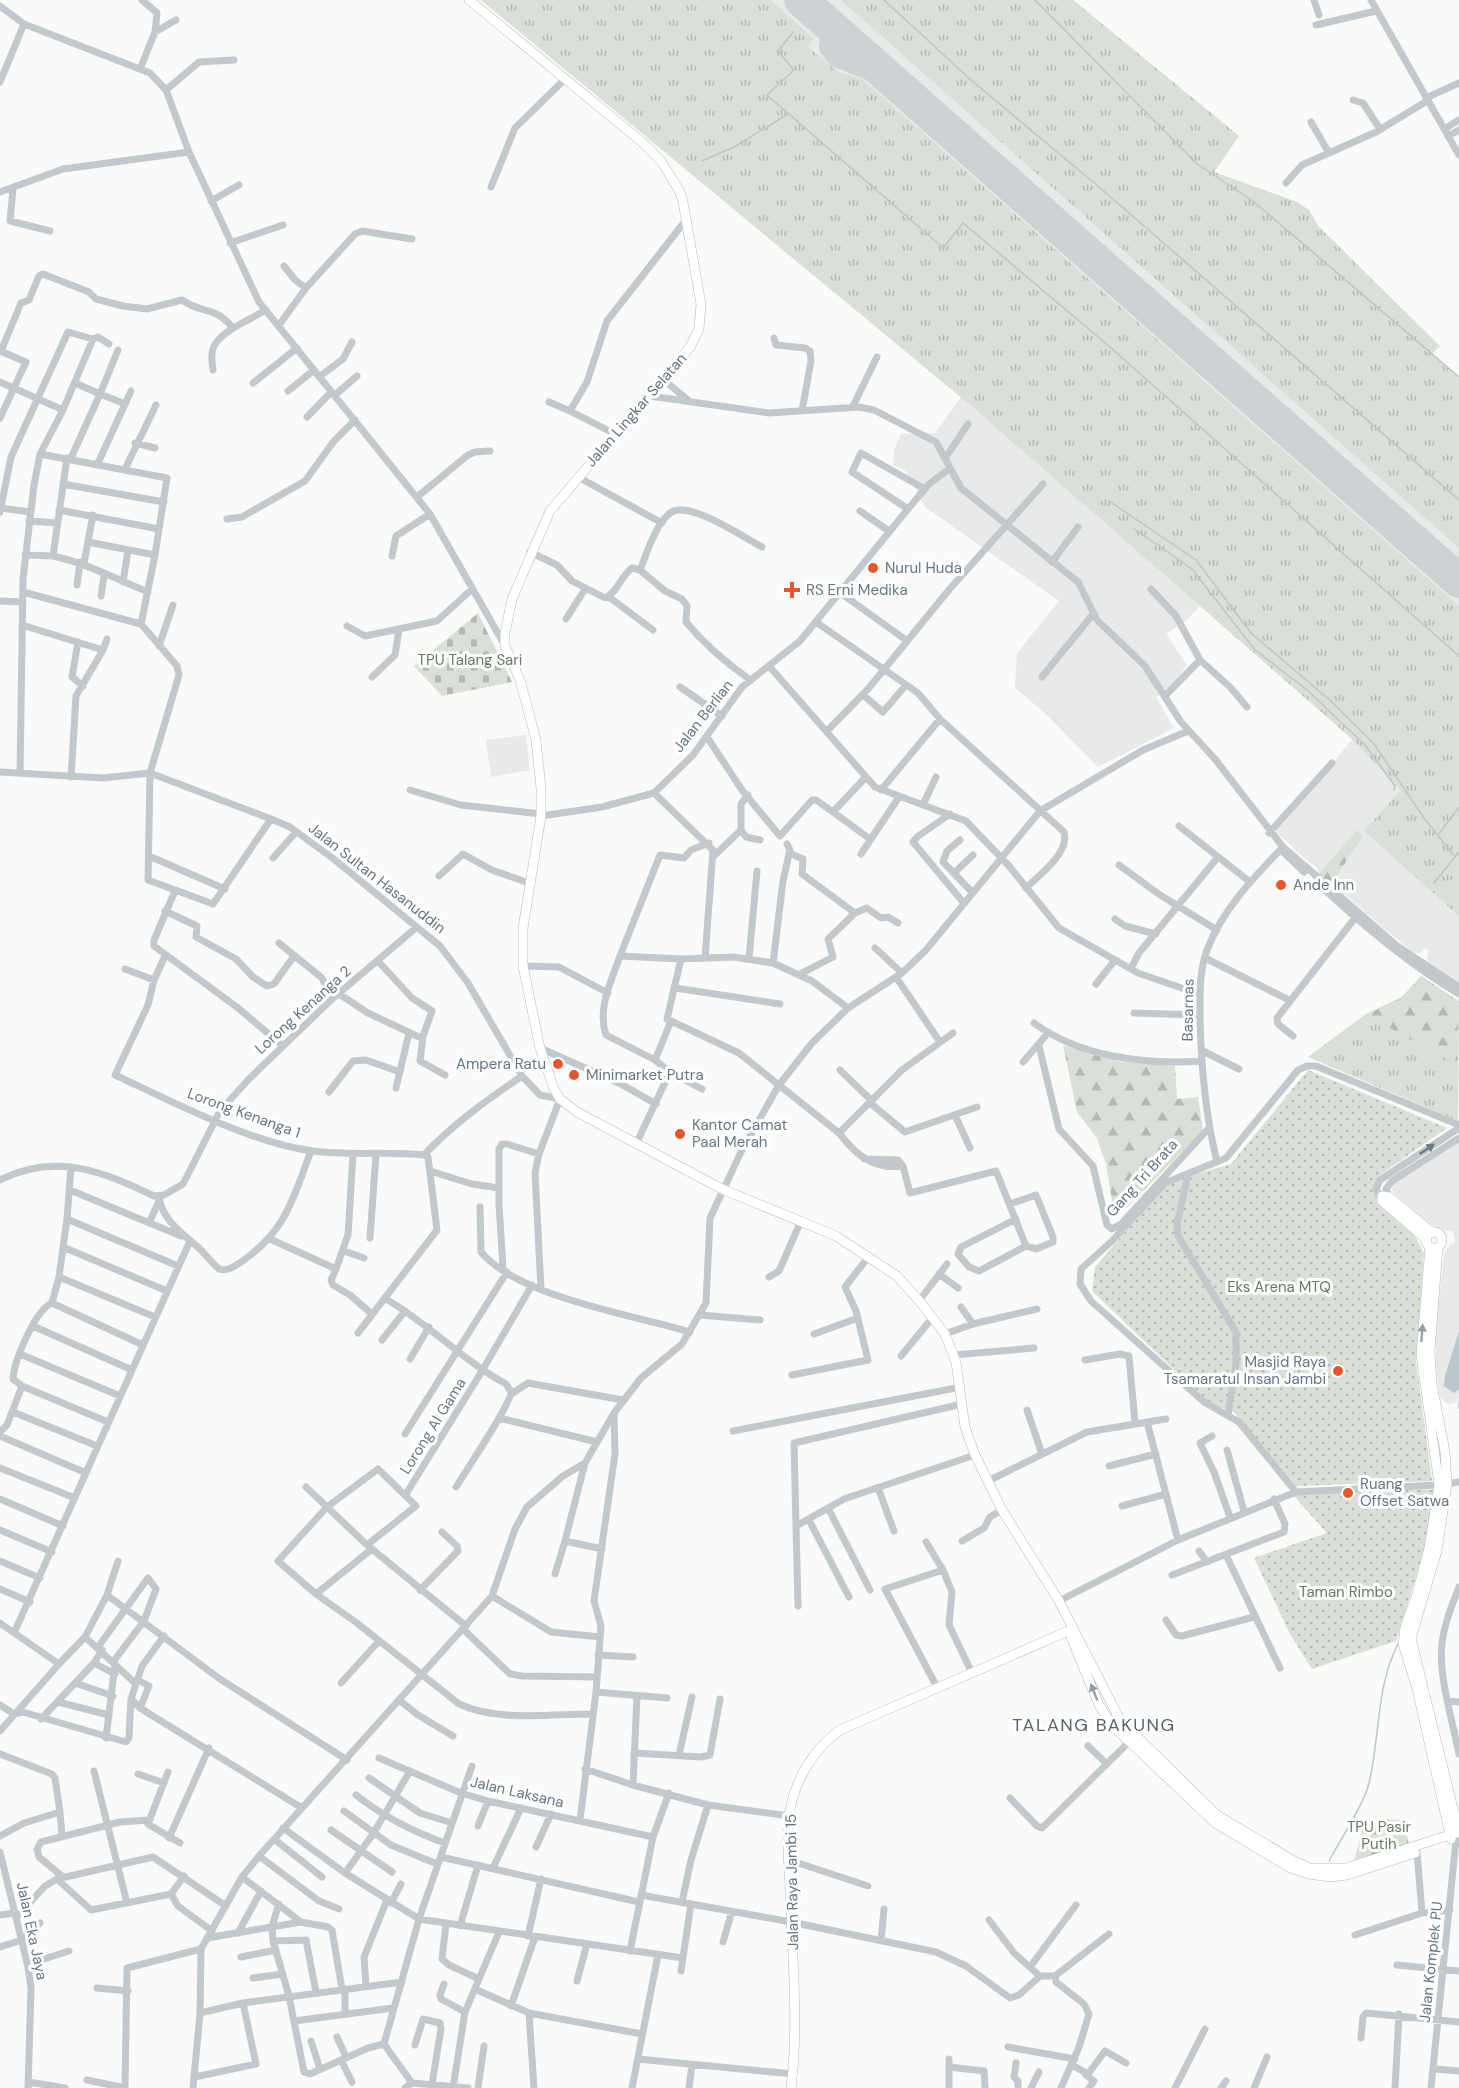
<svg xmlns="http://www.w3.org/2000/svg" width="1459" height="2088" font-family="'DM Sans',sans-serif">
<defs>
<pattern id="grass-tufts" width="24" height="20" patternUnits="userSpaceOnUse" patternTransform="scale(1.5)"><rect width="24" height="20" fill="#dadfd7"/><path d="M3 7l-1-3M5 7V3M7 7l1-3M15 17l-1-3M17 17v-4M19 17l1-3" fill="none" stroke="#b4b9b4"/></pattern>
<pattern id="forest-firs" width="22" height="20" patternUnits="userSpaceOnUse" patternTransform="scale(1.5)"><rect width="22" height="20" fill="#dadfd7"/><path d="M5 1l3.5 6h-7zM16 11l3.5 6h-7z" fill="#b4b9b4"/></pattern>
<pattern id="cemetery-stones" width="16" height="16" patternUnits="userSpaceOnUse" patternTransform="scale(1.5)"><rect width="16" height="16" fill="#dadfd7"/><path d="M2 7V4a2 2 0 0 1 4 0v3zM10 15v-3a2 2 0 0 1 4 0v3z" fill="#b4b9b4"/></pattern>
<pattern id="park-dots" width="8" height="8" patternUnits="userSpaceOnUse" patternTransform="scale(1.5)"><rect width="8" height="8" fill="#dadfd7"/><path d="M2 2h.1M6 6h.1" fill="none" stroke="#b4b9b4" stroke-width="1.8" stroke-linecap="round"/></pattern>
</defs>
<rect width="100%" height="100%" fill="#fafaf8"/>
<!-- built -->
<path fill="#e8e9e9" d="M481,0H1073L1239,136L1214,172L1297,202L1309,210L1319,227L1440,346L1431,354L1459,377V982L1429,965L1427,957L1429,951L1426,948L1420,953H1413L1317,871L1318,869L1313,864L1312,865L1274,830L1324,775L1352,739L1109,526L1200,606L1187,620L1166,634L1187,665L1172,686L1156,697L1174,728L1098,767L1046,714L1015,688L1017,653L1059,601L925,507L906,471L893,465L894,450L901,434L935,433L961,397Z
M526,735L530,770L491,777L486,740Z
M1459,1141V1398L1455,1403L1449,1404L1440,1398L1436,1365V1331L1444,1254L1450,1245L1455,1242L1453,1231L1440,1230L1427,1222L1393,1193L1392,1188L1394,1183Z"/>
<!-- grass -->
<path fill="url(#grass-tufts)" d="M481,0H771L814,39L808,47L838,72L861,78L1459,606V916L1364,831L1401,790L1352,739L975,409Z
M841,0H1073L1239,136L1214,172L1297,202L1309,210L1319,227L1440,346L1431,354L1459,377V548Z
M1421,976L1459,1001L1458,1121L1308,1057L1366,1014L1402,997Z"/>
<!-- forest -->
<path fill="url(#forest-firs)" d="M1357,830L1363,836L1333,881L1327,884L1318,875Z
M1421,977L1459,1003L1457,1065L1366,1015L1401,998Z
M1063,1045L1121,1062L1175,1066L1177,1099L1198,1097L1203,1131L1115,1219L1106,1164L1097,1138L1077,1112Z"/>
<!-- cemetery -->
<path fill="url(#cemetery-stones)" d="M478,613L512,682L442,696L414,666Z
M1366,1819L1403,1820L1409,1844L1354,1860Z"/>
<!-- park -->
<path fill="url(#park-dots)" d="M1308,1070L1447,1128L1380,1175L1375,1182L1377,1199L1415,1236L1424,1253L1416,1361L1432,1481L1296,1486L1233,1411L1211,1405L1092,1291L1095,1267L1168,1182L1231,1164Z
M1360,1489L1434,1490L1424,1552L1396,1641L1312,1669L1290,1634L1254,1558L1327,1533L1294,1496L1307,1492Z"/>
<!-- water -->
<path fill="#bbc7cb" d="M1459,1331V1389L1454,1393L1444,1386L1445,1376Z"/>
<g fill="none" stroke-linecap="round" stroke-linejoin="round">
<!-- stream -->
<path stroke="#bbc7cb" stroke-width="1.5" d="M884,0L972,81L1098,186L1459,500
M1035,0L1196,163L1254,202L1459,377
M794,31L778,51L794,70L767,95L943,248L963,223L1103,341L1459,656
M702,161L734,147L788,114
M1109,501L1196,560L1251,633L1332,702L1374,744L1424,818L1455,857
M1133,528L1192,569L1255,650L1306,689L1365,745L1395,786L1394,790
M1438,835L1459,807
M1434,883L1459,852
M1459,1402V1408
M1329,1861C1340,1840 1364,1804 1369,1783C1380,1738 1376,1686 1398,1644"/>
<!-- taxiway -->
<path stroke="#ced2d4" stroke-width="14" d="M859,51L858,41L849,29C835,28 826,34 826,48L835,60L895,83"/>
<!-- runway -->
<path stroke="#ced2d4" stroke-width="34" d="M801,0L1459,581"/>
<defs>
<path id="highway" d="M469,0L642,142L661,161L680,192L683,202L701,304L699,329L690,347L550,511L512,599L505,633V646L520,680L536,740L541,788V816L523,928V966L540,1048L554,1089L560,1099L577,1112L722,1189L836,1236L897,1276L921,1303L945,1334L956,1362L965,1427L975,1455L1002,1510L1059,1601L1120,1720L1217,1815L1294,1861L1310,1868H1346L1459,1832
M1426 1240a8 8 0 1 1 16 0a8 8 0 1 1-16 0Z
M1427,1240L1382,1201V1196L1389,1197L1433,1233
M1430,1247L1421,1354L1439,1485L1429,1548L1417,1594L1405,1627L1403,1644L1417,1689L1451,1839
M1438,1247L1430,1351L1432,1384L1445,1452L1447,1484L1437,1551L1411,1638L1459,1833
M1071,1637L1099,1705L1113,1726L1215,1823L1290,1868L1309,1874L1330,1877L1347,1875L1415,1853
M791,2088C799,2027 792,1949 790,1887C789,1860 785,1832 791,1805C798,1775 815,1748 840,1730L1073,1629"/>
</defs>
<!-- highway casing -->
<use href="#highway" stroke="#b4b9bd" stroke-width="10"/>
<!-- minor -->
<path stroke="#c3c8cc" stroke-width="7" d="M142,0L157,13L155,32
M1314,0L1319,15
M1371,0L1459,155
M0,6L24,24L150,73L166,90L189,152L259,302L430,514L504,644
M1316,25L1376,11
M140,69L155,32L176,20
M0,82L24,24
M166,90L199,62L234,60
M1426,98L1459,83
M1353,100L1363,103L1380,129
M1311,122L1329,153
M1444,129L1459,120
M1448,136L1459,130
M1286,183L1302,165L1376,132L1427,101
M491,187L515,128L565,79
M13,189L10,221L50,231
M0,192L63,169L189,152
M211,201L239,185
M230,243L283,225
M284,266L295,280L306,288
M279,325L306,288L355,234L362,231L412,239
M774,338L776,345L805,348L810,351L811,361L802,411
M93,339L98,337L109,344
M118,350L100,394L125,404
M0,351L26,362L0,418
M1,351L21,303L29,300L39,276L43,274L89,292L96,299L123,306L147,309L182,300C204,315 214,305 233,328L266,310
M213,370C209,347 214,341 233,328
M319,377L343,359L352,342
M664,380L689,401
M0,382L63,410
M253,383L297,348
M288,391L314,370
M335,395L357,376
M650,396L769,413L859,407L874,410L936,442L961,488L1078,582L1097,620L1145,666L1181,722L1215,759L1283,847L1397,946L1459,987
M549,402L570,411
M853,406L877,357
M307,417L331,392
M615,434L570,411L587,382L607,321L686,220
M135,443L155,448
M40,454L167,478L155,555L141,624L177,666L179,675L150,773L148,880L213,904L271,819
M946,457L968,424
M71,458L100,394L75,383
M98,463L131,391
M125,469L156,405
M578,477L662,523
M63,484L164,502
M417,497L468,455L475,452L490,451
M1,508L30,512
M908,509L852,472L861,453L925,489
M59,510L159,529
M860,511L889,531
M0,512L11,457L68,332L93,339L63,410L40,454L34,485L23,579L20,773
M227,519L242,517L305,481L334,441L355,420
M29,521L57,523
M88,542L155,555
M530,552L557,565L572,581L605,598C617,593 621,576 632,568L640,570L665,591L682,599L687,606L686,622C705,645 725,662 749,679
M25,555L53,556L67,458
M53,556C86,563 116,579 148,592
M392,556L396,536L430,514
M1052,562L1078,527
M84,563L93,515
M640,570C647,553 655,525 670,513C688,499 743,537 762,547
M123,582L128,550
M77,585L80,562
M1151,589L1176,616L1200,660L1230,687L1247,707
M23,592L141,624
M839,592L906,640
M101,596L104,576
M609,597L653,630
M0,601L23,602
M566,619L585,589
M816,622L918,693L940,719L1064,832C1070,853 1039,875 1026,888
M22,625L103,650L76,696L71,777
M347,626L365,636L437,621L471,590
M78,642L72,677L83,686
M159,646L173,605
M103,650L107,639
M769,666L875,787L966,821L1009,866L1059,928L1138,973L1199,994
M372,677L395,655L399,629
M1042,677L1093,614
M680,687L722,716
M863,695L883,712L906,685
M1165,696L1200,660
M827,731L868,689L948,591L1043,484
M707,737L742,790L780,836L812,800H816L833,812L865,778
M0,772L103,778L150,773L271,819L290,827L335,860L440,946L468,983L522,1076L540,1095L560,1099L539,1154L535,1173L541,1289
M410,790L461,805L541,814
M881,790L940,719
M654,793L713,850L705,958
M923,805L936,777
M833,812L870,839
M950,814L917,837L913,842L963,902
M541,816L602,807L654,793L693,755L742,687L800,641L908,509L929,484L949,469
M1179,826L1250,882
M741,830L746,837L760,840
M1269,833L1332,763
M960,840L947,851L943,862L971,891
M1283,847L1284,853L1304,872
M789,853L803,859L802,874L855,913L828,939L833,957L800,974
M861,854L899,797
M715,855L741,830V804L748,795
M149,856L225,889
M273,858L296,832
M1119,865L1160,895L1217,930
M954,873L973,855
M439,876L463,854L492,870L529,883
M175,891L154,940V946L238,1008L282,1045
M1326,891C1368,930 1410,965 1459,994
M165,911L197,926L196,937L236,959L253,977L267,986L274,984L294,956
M855,913L867,908L881,918L888,917L898,923
M1115,919L1125,926L1156,934
M279,943L322,978L332,999
M875,948L902,973
M165,956L154,980L148,1005L115,1075C171,1101 253,1144 313,1151C350,1156 387,1151 424,1155C453,1124 487,1100 522,1076
M620,956L660,855L684,858L691,850L709,843
M749,958L757,871
M1205,958L1289,1000
M681,959L667,1019L739,1053L839,1133L902,1070L953,1033
M378,961L412,998L432,1011L423,1036L420,1061L445,1075
M773,963L783,881L790,850L787,844
M523,966L559,967L608,993
M1131,968L1139,953L1218,857
M125,969L154,980
M896,977L940,1042
M1096,984L1115,960
M675,988L780,1004
M339,994L368,1013L419,1037L423,1036
M1134,1013L1200,1015
M1034,1023C1080,1057 1146,1065 1201,1061
M1293,1036L1278,1024L1277,1018L1355,918
M1039,1046L1059,1129L1093,1166L1107,1225L1112,1229L1121,1224L1209,1128
M540,1048L619,1083L656,1104
M1201,1050L1239,1069
M655,1060L671,1021
M1023,1062L1048,1033
M840,1070L871,1100
M670,1072L702,1089
M396,1088L409,1033
M329,1092L353,1061L366,1060L400,1072
M869,1102L905,1132L977,1107
M955,1115L970,1148
M839,1133C856,1155 873,1170 903,1166L910,1193L996,1171L1026,1246L1036,1249L1053,1242V1237L1036,1195L1010,1204
M636,1144L670,1072L655,1060L606,1035C597,1009 611,982 620,956L681,959L733,957L773,963L812,981L848,1008
M864,1159L898,1160L903,1166
M1217,1162C1205,1113 1201,1067 1200,1017C1200,994 1199,972 1207,950C1222,910 1254,877 1283,847
M71,1167L67,1219L59,1277L155,1317
M430,1171L472,1184L499,1188
M1188,1175L1177,1224L1178,1236L1236,1332V1364L1228,1415
M0,1180C55,1152 102,1171 154,1196L164,1195L183,1184L220,1111L248,1080L332,999L417,927
M70,1190L181,1236
M159,1197C162,1220 183,1234 199,1248C206,1255 212,1263 219,1269C229,1272 236,1265 244,1260C287,1229 293,1198 311,1151
M1389,1197L1386,1189L1392,1181L1459,1138
M1382,1201L1376,1189L1380,1180L1459,1128
M480,1207L481,1252C518,1297 634,1315 690,1332
M67,1219L178,1266
M1016,1219L961,1247L958,1254L969,1267L979,1271L1026,1246
M149,1223L159,1201
M370,1238L376,1154
M270,1239L336,1269L348,1235L353,1154
M63,1247L167,1291
M344,1251L364,1258
M336,1269L331,1280L333,1285L350,1295L372,1314
M503,1269L499,1204V1149L502,1144H507L539,1154
M939,1274L958,1288
M59,1277L52,1303C35,1310 14,1361 13,1379L22,1386L108,1422
M769,1277L779,1271L801,1221
M386,1299C429,1324 462,1360 506,1384C507,1386 510,1390 511,1392C512,1402 464,1474 456,1487
M919,1301L947,1264
M52,1303L143,1345
M961,1307L973,1324
M700,1315L760,1320
M33,1326L132,1370
M358,1333L437,1230L428,1157L424,1155
M814,1334L858,1318
M945,1334L973,1324L1037,1309
M382,1340L405,1311
M20,1354L120,1396
M954,1355L1034,1348
M901,1356L933,1317
M410,1359L429,1327
M1085,1360L1120,1354L1129,1356L1135,1423
M792,1375L868,1360L856,1311L845,1287L869,1256
M511,1394L528,1383L623,1400
M1027,1410L1042,1454
M13,1412L97,1446
M499,1418L597,1442
M1147,1422L1178,1540
M733,1431L961,1387
M0,1432L7,1425L22,1386
M405,1434L507,1272
M0,1436L86,1473
M1212,1436L1200,1443L1214,1472L1230,1517
M1227,1450L1244,1511
M1109,1466L1156,1454
M0,1468L75,1498
M988,1481L1087,1432L1166,1419
M1447,1484L1459,1482
M306,1487L367,1545L466,1626
M878,1488L894,1531
M1296,1492L1239,1422L1204,1402L1091,1301L1080,1284L1081,1269L1112,1241L1165,1183L1226,1158L1298,1070L1307,1066H1316L1459,1125
M406,1494L482,1371L532,1285
M0,1499L63,1526
M1122,1506L1166,1494
M828,1508L870,1590
M809,1520L849,1597
M796,1526L794,1443L962,1404
M0,1530L52,1552
M962,1541L984,1528L990,1517L1002,1510
M926,1542L943,1570L952,1592L949,1625L972,1673
M367,1545L416,1506L378,1469L327,1507L278,1561L316,1594L357,1623L459,1704C498,1722 551,1714 592,1714
M602,1549L565,1541L585,1463L614,1413L641,1378L682,1344L706,1303L710,1218L742,1150L779,1085L812,1043L848,1008L902,973L926,950L1040,811L1143,750L1188,731
M1199,1551L1207,1562
M1226,1555L1280,1668
M0,1561L40,1578
M555,1574L565,1541
M1172,1575L1284,1532L1285,1524L1274,1499
M1459,1587C1452,1605 1444,1624 1442,1644C1438,1674 1453,1723 1459,1754
M0,1589L30,1602
M420,1590L458,1551L457,1546L442,1532
M316,1594L372,1549
M107,1595L220,1679L347,1760
M492,1596L551,1632L600,1637
M1059,1601L1178,1540L1296,1492L1439,1485
M798,1606L796,1526L844,1499L975,1455
M1166,1620L1176,1635L1182,1636L1254,1617
M0,1623L59,1664L0,1731
M463,1629L510,1674L522,1676L597,1677
M14,1633L190,1241
M85,1637L136,1684L131,1699L140,1708L302,1808
M98,1647L148,1578L156,1589L144,1621L113,1662
M598,1655L633,1657
M94,1663L115,1674
M59,1664L85,1637L107,1595L118,1561
M138,1680L149,1686L140,1708
M75,1683L113,1696
M341,1683L379,1641
M136,1684L142,1666L164,1636
M937,1687L885,1589L943,1570
M596,1692L667,1698
M399,1700L418,1715L453,1736
M1448,1701L1459,1702
M58,1702L109,1715
M0,1705L14,1714L23,1712L126,1742L129,1738L131,1699
M41,1719L94,1663L102,1650
M106,1738L115,1664
M1088,1746L1107,1764
M634,1753L701,1757L710,1755L720,1699
M0,1754L52,1774L55,1778L60,1812L24,1823L0,1836
M679,1755L692,1697
M379,1758L461,1793L488,1801L653,1837
M585,1769L633,1785L708,1805L790,1816
M94,1771L127,1903
M168,1772L148,1824L180,1843
M138,1774L164,1783
M369,1778L420,1813L452,1823
M633,1785L637,1696
M356,1795C384,1817 411,1831 445,1843
M1010,1798L1037,1826L1042,1828L1128,1743
M344,1811L391,1845L437,1864
M60,1812L62,1837
M580,1820L596,1692L601,1626L594,1601L615,1454L614,1415
M478,1826L488,1801
M283,1828L345,1873L419,1919L683,1958
M331,1830L392,1872
M169,1838L209,1748
M274,1839L322,1877
M536,1847L551,1814
M0,1852L28,1967L31,1988L28,2088
M1417,1852L1422,1913
M259,1856L319,1901L339,1909
M441,1857L639,1902
M789,1860L868,1886
M493,1868L521,1808
M345,1873L373,1834L410,1771
M63,1877L39,1857L37,1849L41,1842L120,1822L148,1820
M242,1877L301,1922
M57,1879L91,1910L171,1894L178,1906L212,1931
M171,1894L184,1876
M641,1895L791,1922L936,1952L966,1966L1010,1998L1019,1995L1040,1976H1055
M682,1902L691,1860L708,1805
M391,1903L401,1884
M279,1904L272,1926L273,1941L289,1996L304,2072L310,2074L368,2048L384,2044
M0,1915L14,1913
M16,1918L45,1886L57,1879L153,1857L226,1906
M989,1920L1014,1953L1040,1976
M446,1924L442,1959L449,1965L479,1979
M460,1926L478,1865
M238,1933L261,1891
M1355,1935L1422,1913L1450,1910
M528,1936L541,1879
M207,1938L301,1922L328,1927L332,1930L342,1989
M881,1940L884,1909
M273,1941L306,1940L316,1992
M723,1942L732,1911
M0,1947L22,1940L40,1923
M630,1951L653,1837L669,1793
M241,1957L276,1950
M28,1964L69,1951
M1397,1965L1459,1971
M1030,1967L1076,1905
M681,1971L691,1904
M253,1978L283,1974
M577,1981L587,1944
M444,1984L440,1995L441,1999L465,2012
M366,1986L364,1957L387,1900
M97,1988L128,1991
M345,1989V2013
M475,1989L529,2013L642,2034
M511,2006L535,1937
M200,2013L243,2003L402,1982
M529,2013L534,2088
M294,2021L393,2008
M337,2037L346,2057
M1361,2038L1363,2017L1366,2013L1459,2022
M311,2041L320,2069
M415,2045L423,2019L440,2023L441,2029L432,2084
M1008,2047L1075,2059
M638,2059L793,2074
M949,2059V2088
M341,2060L352,2082
M1016,2063L1014,2077L1018,2081V2088
M1072,2065L1088,2074L1105,2051L1126,2063
M949,2067L984,2071L985,2088
M1434,2069L1459,2071
M1086,2075L1094,2081L1089,2088
M195,2077L256,2064L243,2003
M87,2080L125,2088
M28,2082L65,2088
M412,2083L384,2044L419,1919L472,1766
M125,2088L127,1968L201,1949
M193,2088L200,2013L201,1949L242,1877L259,1856L492,1596L515,1529L527,1507L563,1476L585,1463
M405,2088L412,2083L468,2088
M453,2088L465,2012L499,1932
M478,2088L484,2046
M632,2088L658,1955
M689,2088L692,2065
M1031,2088L1039,2072
M1061,2088L1079,2047L1089,2014L1084,2004L1056,1982L1055,1976L1109,1934
M1175,2088L1205,2029
M1221,2088L1226,2081
M1254,2088L1267,2057
M1395,2088L1399,2014
M1431,2088L1456,1840"/>
<!-- highway -->
<use href="#highway" stroke="#fff" stroke-width="9"/>
</g>
<!-- one-way arrows -->
<defs><path id="oneway-solid" d="M-6-.8H1V-3.2L6.5 0L1 3.2V.8H-6Z" transform="scale(1.5)"/></defs>
<use fill="#6a7a87" href="#oneway-solid" transform="translate(1427 1149) rotate(-34)"/>
<g fill="#939fa8">
<use href="#oneway-solid" transform="translate(1422 1333) rotate(-86)"/>
<use href="#oneway-solid" transform="translate(1094 1692) rotate(-112)"/>
</g>
<!-- markers -->
<g fill="#e4572e" stroke="#fff" stroke-width="2">
<circle cx="873" cy="568" r="6"/>
<path d="M789 581h6v6h6v6h-6v6h-6v-6h-6v-6h6z"/>
<circle cx="1281" cy="885" r="6"/>
<circle cx="558" cy="1064" r="6"/>
<circle cx="574" cy="1075" r="6"/>
<circle cx="680" cy="1134" r="6"/>
<circle cx="1338" cy="1371" r="6"/>
<circle cx="1348" cy="1493" r="6"/>
</g>
<g text-anchor="middle" stroke-width="6" stroke-linejoin="round" paint-order="stroke">
<!-- street labels -->
<g font-size="15" fill="#657683" stroke="#fff">
<text transform="translate(636 410) rotate(-49)" y="5">Jalan Lingkar Selatan</text>
<text transform="translate(703 716) rotate(-52)" y="5">Jalan Berlian</text>
<text transform="translate(377 878) rotate(38)" y="5">Jalan Sultan Hasanuddin</text>
<text transform="translate(303 1010) rotate(-42)" y="5">Lorong Kenanga 2</text>
<text transform="translate(1188 1010) rotate(-89)" y="5">Basarnas</text>
<text transform="translate(244 1113) rotate(20)" y="5">Lorong Kenanga 1</text>
<text transform="translate(1142 1178) rotate(-48)" y="5">Gang Tri Brata</text>
<text transform="translate(433 1426) rotate(-58)" y="5">Lorong Al Gama</text>
<text transform="translate(517 1792) rotate(13)" y="5">Jalan Laksana</text>
<text transform="translate(792 1882) rotate(-91)" y="5">Jalan Raya Jambi 15</text>
<text transform="translate(32 1931) rotate(78)" y="5">Jalan Eka Jaya</text>
<text transform="translate(1431 1962) rotate(-84)" y="5">Jalan Komplek PU</text>
</g>
<!-- poi labels -->
<g font-size="15" fill="#657683" stroke="#fff" text-anchor="start">
<text x="885" y="573">Nurul Huda</text>
<text x="806" y="595">RS Erni Medika</text>
<text x="1293" y="890">Ande Inn</text>
<text x="546" y="1069" text-anchor="end">Ampera Ratu</text>
<text x="586" y="1080">Minimarket Putra</text>
<text x="692" y="1130">Kantor Camat<tspan x="692" dy="17">Paal Merah</tspan></text>
<text x="1326" y="1367" text-anchor="end">Masjid Raya<tspan x="1326" dy="17">Tsamaratul Insan Jambi</tspan></text>
<text x="1360" y="1489">Ruang<tspan x="1360" dy="17">Offset Satwa</tspan></text>
</g>
<!-- park labels -->
<g font-size="15" fill="#687a64" stroke="#fff">
<text x="470" y="665">TPU Talang Sari</text>
<text x="1279" y="1292">Eks Arena MTQ</text>
<text x="1346" y="1597">Taman Rimbo</text>
<text x="1379" y="1832">TPU Pasir<tspan x="1379" dy="17">Putih</tspan></text>
</g>
<!-- quarter labels -->
<g font-size="18" letter-spacing="1.5" fill="#57646e" stroke="#fff">
<text x="1094" y="1731">TALANG BAKUNG</text>
</g>
</g>
</svg>
